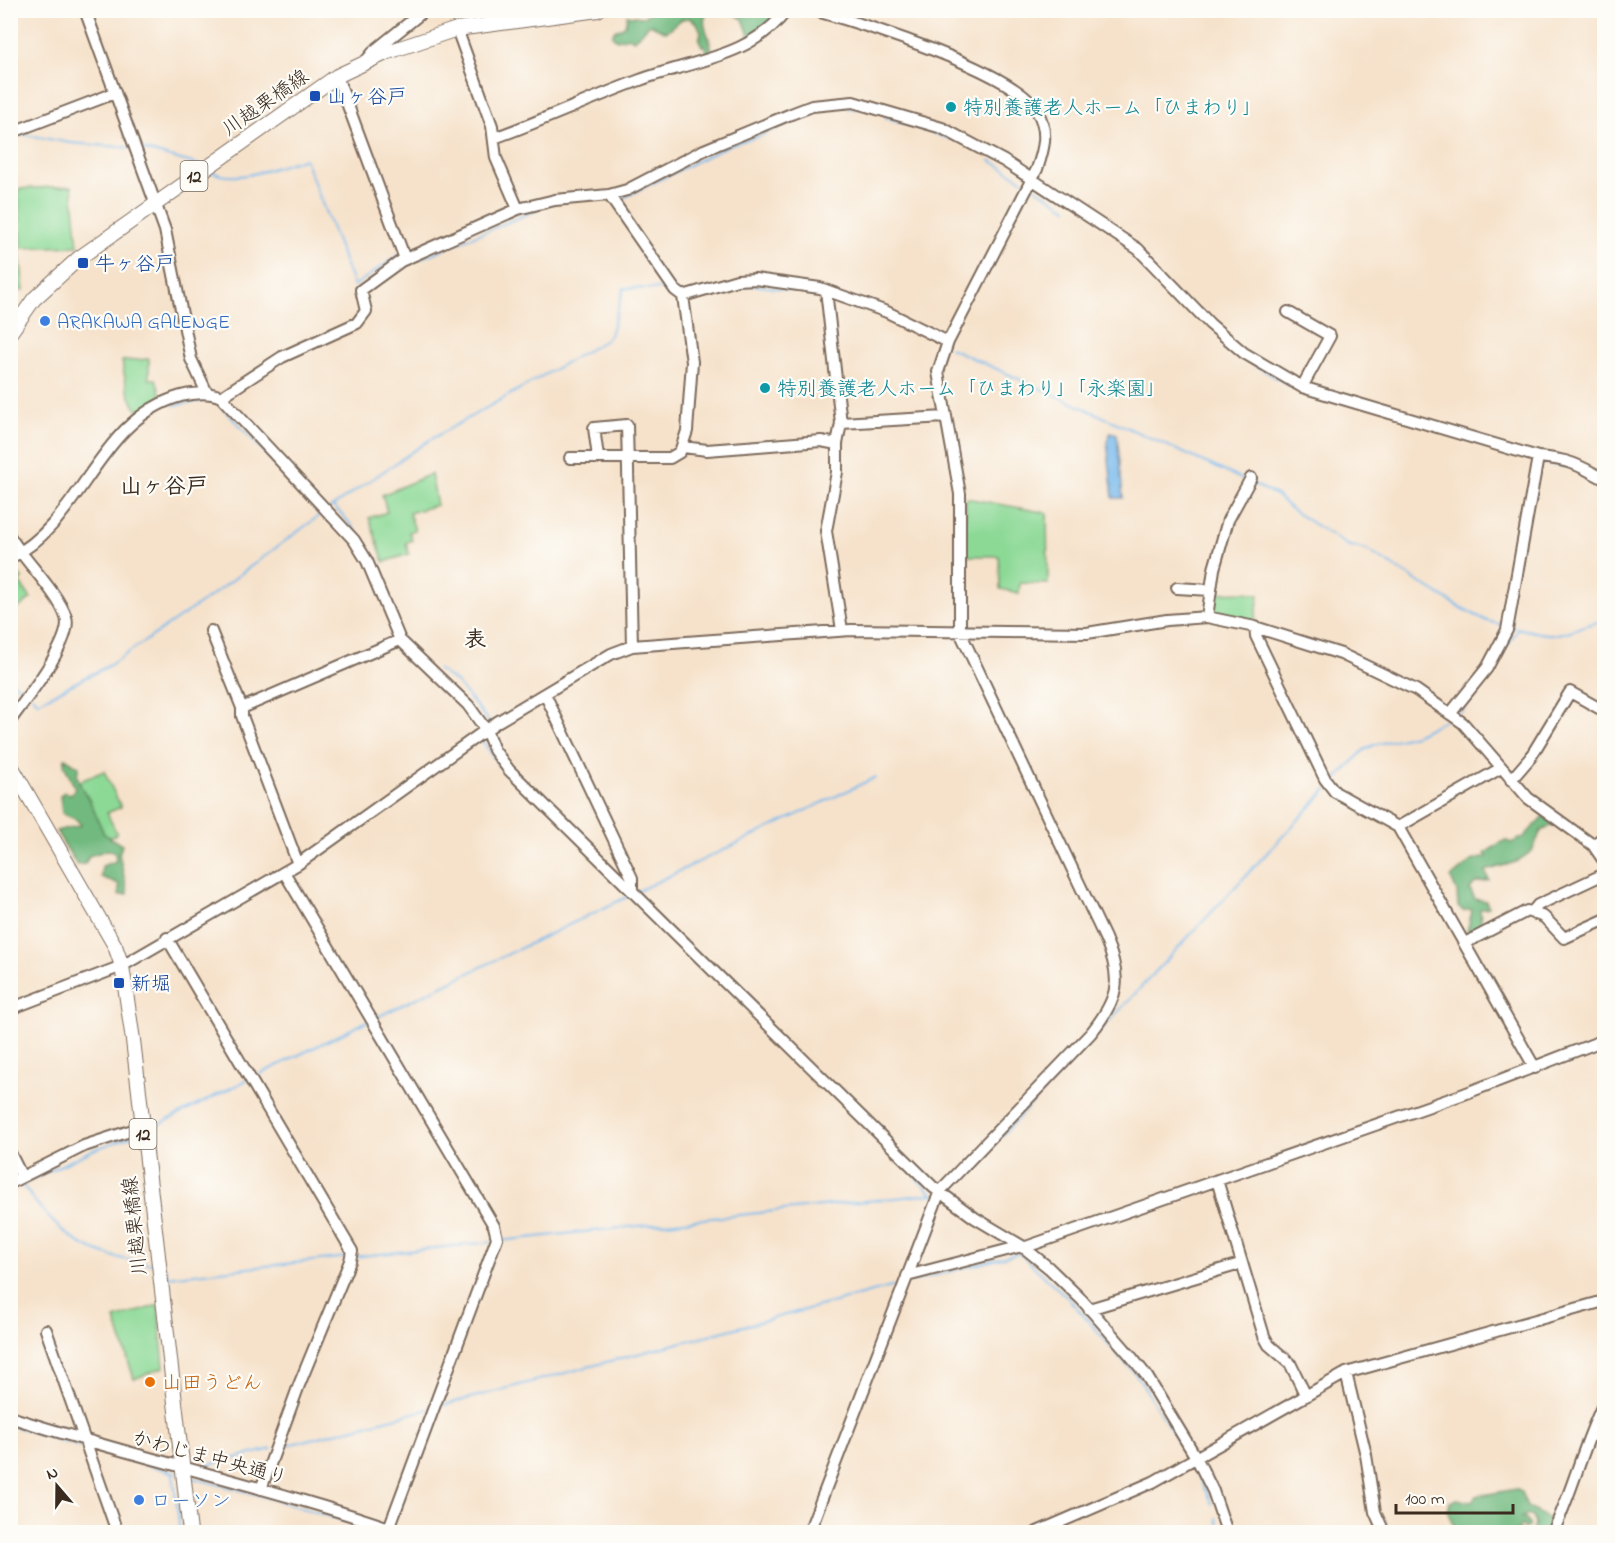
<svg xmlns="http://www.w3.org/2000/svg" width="1615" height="1543" font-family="'Indie Flower','Klee One',sans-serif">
<rect width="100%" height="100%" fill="#fdfcf7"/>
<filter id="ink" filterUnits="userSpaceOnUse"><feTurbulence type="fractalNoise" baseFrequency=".0167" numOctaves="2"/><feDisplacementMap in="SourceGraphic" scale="12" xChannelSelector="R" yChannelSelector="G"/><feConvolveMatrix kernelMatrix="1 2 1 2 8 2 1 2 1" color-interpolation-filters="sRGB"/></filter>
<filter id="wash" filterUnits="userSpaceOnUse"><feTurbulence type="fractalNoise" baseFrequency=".008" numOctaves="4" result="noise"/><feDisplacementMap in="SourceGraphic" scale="24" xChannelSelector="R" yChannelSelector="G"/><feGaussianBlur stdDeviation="1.35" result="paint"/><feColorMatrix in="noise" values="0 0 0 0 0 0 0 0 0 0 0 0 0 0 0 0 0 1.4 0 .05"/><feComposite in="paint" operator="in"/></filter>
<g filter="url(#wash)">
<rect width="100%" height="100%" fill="#f6e2cb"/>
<!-- green -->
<path fill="#8cd996" stroke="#64825a" stroke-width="1.5" d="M72,186L78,246L22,248L18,189Z
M11,247L19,248L24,290L11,292Z
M149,359V379H156L162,399L138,411C127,397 125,379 122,361Z
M431,474L437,505L409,513L415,530L409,532L412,540L406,543L409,554L384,562L369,518L387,512L382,495Z
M966,498L1047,513L1048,584L1020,583L1019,593L1000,589L999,556H964Z
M11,562L22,579L19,582L31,598L11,614Z
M1246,592L1259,595L1255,621L1209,612L1214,593Z
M104,771L121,807L107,813L117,834L105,840L78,782Z
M158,1305L164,1367L134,1379L115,1319Z"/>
<!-- forest -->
<path fill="#71b97f" stroke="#56724e" stroke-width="1.5" d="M652,11H709C696,24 715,39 711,54L707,53L705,46H702L699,40L701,32L697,23L689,18L682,19L666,32L650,24L634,40L629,37L617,40L612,36L614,31L625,26L627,15L643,17Z
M728,11H784L750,38L743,19Z
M65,758L79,767L77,775L81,787L90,801L104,834L122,845L119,854L128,894L119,895V884L101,877L102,866L116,861L115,852L107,850L89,856L85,864L77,865L56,831L81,825L77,820L62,813L60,796L64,792L71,794L75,788L64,765Z
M1544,815L1553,825L1541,831L1532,851L1516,862L1485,871L1489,880L1475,883L1470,889L1475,899L1486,901L1489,907L1480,909L1482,931L1465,940L1472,911L1470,909L1463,911L1458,907L1457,892L1451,878L1471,861L1487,857L1485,853L1505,840L1511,843L1524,837Z
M1516,1489L1521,1492L1527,1507L1549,1519L1550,1524L1545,1532H1532L1535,1524L1532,1517L1527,1515L1521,1518L1525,1519L1530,1526L1525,1529L1522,1525L1518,1528L1523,1532H1456L1448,1512L1450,1502L1457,1499L1471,1501L1477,1496Z"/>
<!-- water -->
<path fill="#77b9ec" stroke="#597285" stroke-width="1.5" d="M1111,432L1117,434L1123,498H1113L1107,441Z"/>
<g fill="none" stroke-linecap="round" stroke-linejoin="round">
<!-- stream -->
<path stroke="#77b9ec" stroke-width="2" d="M848,108L860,109
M885,117L951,139
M22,134L70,143L132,148
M138,148L199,165
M990,160L1026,182
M212,172C240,185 277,165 305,159L354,286L400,254
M1031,185L1067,208
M616,199L623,198L731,144L757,137L815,111
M1132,251L1141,259
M419,259L539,209
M711,293L752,285L821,294
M882,316L894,321
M950,348L1246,481
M1249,362L1301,392
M173,405L208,400L217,402L299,488L320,515
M1543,463L1567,467
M1251,483L1276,495L1292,510L1347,545L1367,550L1456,605L1487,621L1503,625
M333,506C365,534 377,568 392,608
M330,508L428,441L606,340L610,335L624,288L663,289L671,293
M27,555L47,536
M1512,627C1529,630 1546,637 1563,633C1578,630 1590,621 1604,622
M437,669L456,682L489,722
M1492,669L1518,629
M10,680L27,693
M32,696L38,702L110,665L208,598L323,513
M1457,714L1462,711L1487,676
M484,739L483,742L502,769
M1332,784L1364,750L1374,745L1415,735L1449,718
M638,891L876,777
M373,1019L631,895
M252,1078L368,1021
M148,1130L247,1080
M916,1178L934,1195
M22,1184L93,1150L140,1133
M10,1190L22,1184C60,1238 88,1257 155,1264
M948,1193L1328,788
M993,1235L1008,1245
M500,1241L932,1194
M1018,1252L1068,1298L1138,1377L1189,1459
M353,1257L491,1242
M166,1269L167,1277L348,1257
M910,1282L1020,1253
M440,1406L899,1285
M10,1425L82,1447
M280,1447L429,1409
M94,1450L172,1472
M1192,1463L1212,1504
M199,1467L272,1449
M178,1471L173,1473L180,1532
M189,1477L256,1494L381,1532
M1217,1518L1220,1532"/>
</g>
</g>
<g filter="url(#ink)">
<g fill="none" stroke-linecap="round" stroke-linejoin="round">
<defs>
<path id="minor" d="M85,10L165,230L191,359L207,393
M457,29L492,126L496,158L518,209
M366,61L374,51L425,10
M337,76L405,259
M10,130H18L115,93
M494,138C544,120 591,98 640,80C693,60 750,58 787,10
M609,195L675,290L683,296
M826,290L841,423L837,444
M1288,312L1330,336L1302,387
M221,397L282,357L357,323L366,311L361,290L401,261L518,209L555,200L609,195L627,190L704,150L791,114L812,106L853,102L942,128L1004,161L1138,249L1210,324L1244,353L1302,387L1538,457C1568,459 1579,465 1604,479
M841,423L945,417
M683,447L707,450L821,441L837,444V472L826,531L842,630
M598,457L594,428L627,425L632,646
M570,458H670L680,452L687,431L692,362L683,296L737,280L755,279L820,288L887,312L948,342
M10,537C25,561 58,593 66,617C74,640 24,701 10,721
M10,558C84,521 96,420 181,396C194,393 208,391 221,397L354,540L367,561L400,640L468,705L486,730L494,750L509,770L933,1187L975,1218L1022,1246L1049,1268L1082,1300L1130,1355L1146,1375L1197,1459L1213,1491L1227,1532
M1177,588L1210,590
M1207,617L1214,569L1228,520L1251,478
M1255,627L1256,636L1325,779L1335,792L1398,827L1535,1068
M211,631L242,708
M545,694L632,878V891
M1450,714L1487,668L1507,630L1538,457
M1511,780L1530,758L1570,692L1604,711
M1398,827L1501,768
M1593,845L1604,837
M298,864L242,716V708L400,640
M284,872L494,1226L497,1238L389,1528
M1533,911L1538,905L1604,874
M167,938L352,1251L350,1261L299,1385L261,1489
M1465,943L1527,911L1544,917L1564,938L1604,920
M10,1009L122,966L298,864L497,722L611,654L632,646L851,630L1087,633L1167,620L1207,617L1255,627L1341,654L1416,690L1463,723L1528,798L1593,845L1604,861
M10,1153L22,1177
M1217,1180L1264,1336L1269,1345L1290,1363L1306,1396
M10,1183L84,1146L142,1127
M1023,1248L1464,1094L1604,1040
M907,1276L1022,1246
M1089,1309L1240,1264
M46,1330L117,1532
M1346,1373L1366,1455L1375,1512L1384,1532
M10,1417C139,1459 273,1487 401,1532
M809,1532L940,1191L1091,1033C1119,998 1123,979 1105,938L960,632V494L938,372L948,342L1037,169C1044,149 1049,131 1037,111C1015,71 860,23 813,10
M1037,1532L1153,1482L1346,1373L1604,1301
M1553,1532C1573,1490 1583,1445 1604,1403"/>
<path id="major" d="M10,333L34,299L79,258L337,76L388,52L457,29L598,10
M10,764L115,946L122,966L133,1040L190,1532"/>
</defs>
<!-- minor casing -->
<use href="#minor" stroke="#7c6a5b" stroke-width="14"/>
<!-- major casing -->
<use href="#major" stroke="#7c6a5b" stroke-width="16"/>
<!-- minor -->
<use href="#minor" stroke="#fff" stroke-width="10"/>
<!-- major -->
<use href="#major" stroke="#fff" stroke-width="14"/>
</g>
</g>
<!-- markers -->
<g fill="#1a4fb4" stroke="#fdfcf7" stroke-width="2">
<rect x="309" y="90" width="12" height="12" rx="3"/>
<rect x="77" y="257" width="12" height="12" rx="3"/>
<rect x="113" y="977" width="12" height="12" rx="3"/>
</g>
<g fill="#0f9aa8" stroke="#fdfcf7" stroke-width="2">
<circle cx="951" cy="107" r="6"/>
<circle cx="765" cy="388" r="6"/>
</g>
<g fill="#3f7fe0" stroke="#fdfcf7" stroke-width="2">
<circle cx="45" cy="321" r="6"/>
<circle cx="139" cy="1500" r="6"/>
</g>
<circle fill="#e8710a" stroke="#fdfcf7" stroke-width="2" cx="150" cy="1382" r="6"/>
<g text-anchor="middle" stroke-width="4.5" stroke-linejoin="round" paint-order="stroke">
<!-- shield labels -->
<g fill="#fdfcf7" stroke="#75695f" stroke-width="1.5">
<rect x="180.5" y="161" width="27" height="30" rx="4.5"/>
<rect x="129.5" y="1119" width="27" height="30" rx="4.5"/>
</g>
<g font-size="18" font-weight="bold" fill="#3b2a1e">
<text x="194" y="182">12</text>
<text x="143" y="1140">12</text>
</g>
<!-- transit labels -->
<g font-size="20" fill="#164399" stroke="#fdfcf7" text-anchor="start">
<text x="327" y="103">山ヶ谷戸</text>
<text x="95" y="270">牛ヶ谷戸</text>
<text x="131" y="990">新堀</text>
</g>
<!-- street labels -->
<g font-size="20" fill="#3b2a1e" stroke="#fdfcf7">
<text transform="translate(265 102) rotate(-35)" y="7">川越栗橋線</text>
<text transform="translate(134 1226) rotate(-96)" y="7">川越栗橋線</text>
<text transform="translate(210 1457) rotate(15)" y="7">かわじま中央通り</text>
</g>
<!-- culture labels -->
<g font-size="20" fill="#0d838f" stroke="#fdfcf7" text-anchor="start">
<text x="963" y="114">特別養護老人ホーム「ひまわり」</text>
<text x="777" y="395">特別養護老人ホーム「ひまわり」「永楽園」</text>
</g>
<!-- shop labels -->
<g font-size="20" fill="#366cbe" stroke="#fdfcf7" text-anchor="start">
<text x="57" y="328">ARAKAWA GALENGE</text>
<text x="151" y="1507">ローソン</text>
</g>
<!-- food labels -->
<g font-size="20" fill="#c56008" stroke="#fdfcf7" text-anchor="start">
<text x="162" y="1389">山田うどん</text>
</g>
<!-- quarter labels -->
<g font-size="22" font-weight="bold" fill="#3b2a1e" stroke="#fdfcf7">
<text x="164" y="493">山ヶ谷戸</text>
<text x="475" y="646">表</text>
</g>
</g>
<!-- margin -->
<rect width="1615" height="1543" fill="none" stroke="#fdfcf7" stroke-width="36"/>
<!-- north arrow -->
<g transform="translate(57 1486) rotate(340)" stroke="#fdfcf7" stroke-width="4.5" paint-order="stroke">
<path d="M0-4.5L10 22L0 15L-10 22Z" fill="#3b2a1e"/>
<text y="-9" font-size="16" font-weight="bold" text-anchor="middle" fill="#3b2a1e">N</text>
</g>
<!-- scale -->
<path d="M1396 1504v9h117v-9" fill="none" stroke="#3b2a1e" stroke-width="3"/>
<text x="1405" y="1504" font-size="18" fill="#3b2a1e" stroke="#fdfcf7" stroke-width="4.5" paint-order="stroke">100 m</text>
</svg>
